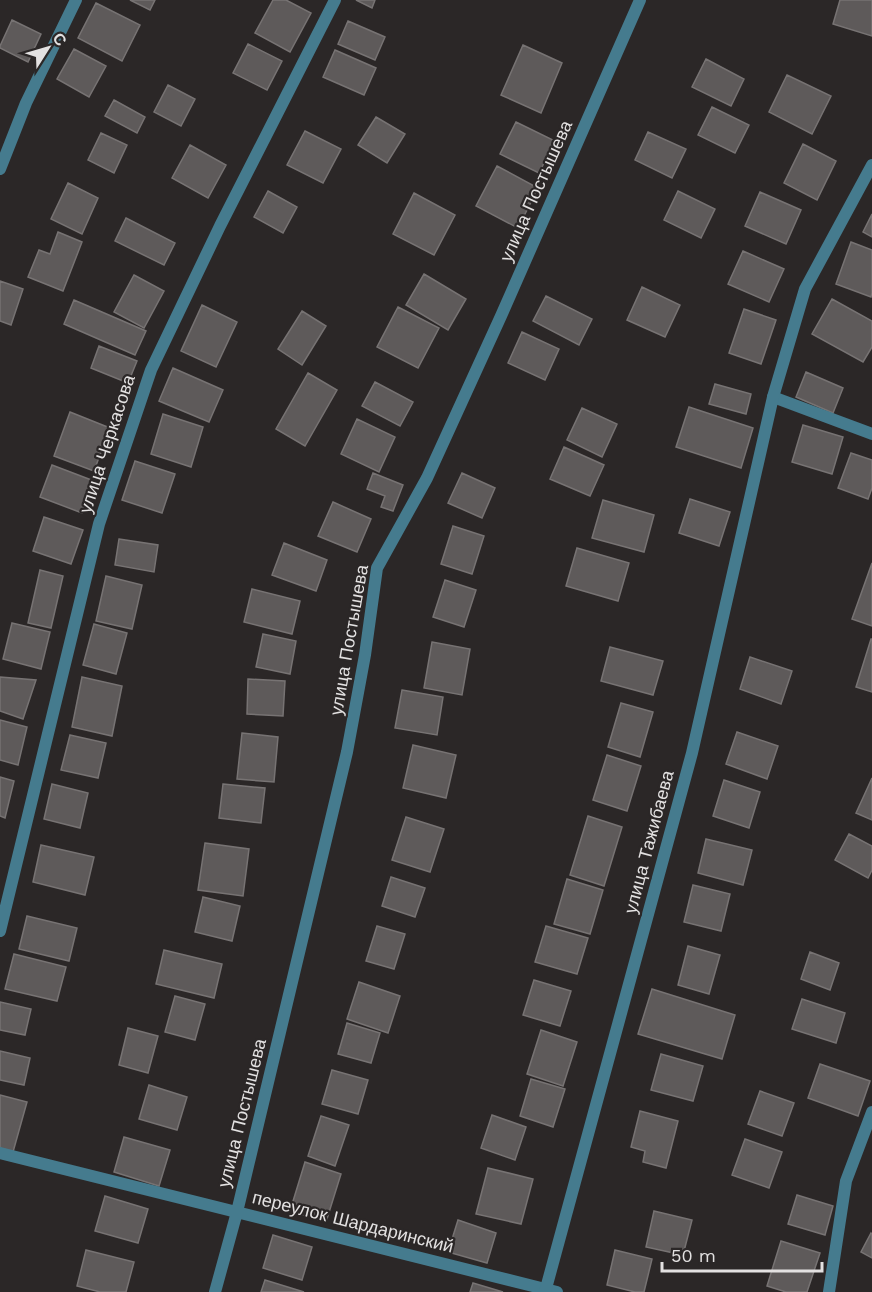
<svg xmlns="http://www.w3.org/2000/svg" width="872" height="1292" font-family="'Work Sans',sans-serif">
<rect width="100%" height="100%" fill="#2b2727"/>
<!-- building -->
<path fill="#5e5a5a" stroke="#777373" stroke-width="1.5" d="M130,0H155L150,10Z
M273,0H286L311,13L290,52L255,33Z
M356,0H375L372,8Z
M840,0H872V36L833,24Z
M96,3L140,25L122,61L78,38Z
M12,20L41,34L28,62L0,48V46Z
M348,21L385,37L375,60L338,44Z
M248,44L282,61L267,90L233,73Z
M523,45L562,63L541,113L501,95Z
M74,49L106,66L89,97L57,79Z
M335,50L376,68L364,95L323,77Z
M706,59L744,79L731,106L692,87Z
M787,75L831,96L812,134L769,112Z
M168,85L195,99L181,126L154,112Z
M114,100L145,117L137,133L105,116Z
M712,107L749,125L735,153L698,135Z
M376,117L405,134L387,163L358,145Z
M516,122L555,141L539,173L500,154Z
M305,131L341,149L323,183L287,165Z
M648,132L686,149L672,178L635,160Z
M101,133L127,145L114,173L88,160Z
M803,144L836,161L817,200L784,183Z
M190,145L226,165L208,198L172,178Z
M497,166L538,188L518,228L476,206Z
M68,183L98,198L82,234L51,219Z
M268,191L297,207L283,233L254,217Z
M678,191L715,209L701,238L664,220Z
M760,192L801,210L786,244L745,226Z
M414,193L455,215L434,255L393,234Z
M872,214V237L863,232Z
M126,218L175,243L164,265L115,241Z
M58,232L82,242L63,291L28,277L39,250L50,254Z
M851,242L872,250V293L871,297L836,284Z
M743,251L784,269L769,302L728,284Z
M424,274L466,299L448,330L406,305Z
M134,275L164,291L144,328L114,312Z
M0,281L23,289L11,325L0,321Z
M642,287L680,305L665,337L627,320Z
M546,296L592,319L579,345L533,321Z
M832,299L872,321V347L863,362L812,334Z
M74,300L146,331L135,355L64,324Z
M202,305L237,322L216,367L181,351Z
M398,307L439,328L418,368L377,347Z
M744,309L776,320L761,364L729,353Z
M302,311L326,326L302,365L278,349Z
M522,332L559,349L545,380L508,363Z
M99,346L137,361L128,383L91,368Z
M173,368L223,390L209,422L159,401Z
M806,372L843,388L833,413L796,397Z
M308,373L337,390L305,446L276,429Z
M375,382L413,402L400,426L362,406Z
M715,384L751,394L746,414L709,404Z
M689,407L753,428L741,468L676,447Z
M582,408L617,424L602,457L567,440Z
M70,412L110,428L94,471L54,456Z
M163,414L203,427L191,467L151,454Z
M357,419L395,437L379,472L341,454Z
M803,425L843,437L832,474L792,462Z
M564,447L604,465L590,496L550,479Z
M851,453L872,460V488L868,499L838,488Z
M135,461L175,474L162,513L122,500Z
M52,465L94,481L82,513L40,497Z
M373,473L403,485L393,511L381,507L385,496L367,489Z
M462,473L495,488L482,518L448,503Z
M690,499L730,512L719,546L679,533Z
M603,500L654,515L644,552L592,538Z
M333,502L371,519L357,552L318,536Z
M44,517L83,530L71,564L33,551Z
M453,526L484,536L472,574L441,564Z
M119,539L158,545L154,572L115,565Z
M284,543L327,560L316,591L272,575Z
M577,548L629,563L618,601L566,586Z
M872,563V626L852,619Z
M40,570L63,576L51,628L28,623Z
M106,576L142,585L132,629L96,621Z
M445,580L476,590L464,627L433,617Z
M252,589L300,601L292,634L244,622Z
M12,623L50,632L41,669L3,659Z
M94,624L127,633L116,674L83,665Z
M263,634L296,641L290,674L256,667Z
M871,639H872V692L856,687Z
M432,642L470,649L462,695L424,688Z
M610,647L663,661L653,695L601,681Z
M750,657L792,671L781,704L740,689Z
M0,677L36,680L23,719L0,711Z
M82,677L122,686L112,736L72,727Z
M248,679L285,681L283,716L247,714Z
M402,690L443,697L437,735L395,728Z
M621,703L653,712L640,757L608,747Z
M0,720L27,727L18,765L0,760Z
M737,732L778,746L767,779L726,764Z
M242,733L278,737L274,782L237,779Z
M70,735L106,743L98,778L61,770Z
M413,745L456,755L446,798L403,788Z
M607,755L641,766L627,811L593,800Z
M0,777L14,781L5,818L0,816Z
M872,778V820L856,813Z
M724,780L760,792L749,828L713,816Z
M52,784L88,793L80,828L44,819Z
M223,784L265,788L261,823L219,818Z
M588,816L622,827L604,886L570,875Z
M406,817L444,829L430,872L392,860Z
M849,834L872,846V870L868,878L835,860Z
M706,839L752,850L743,885L698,873Z
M205,843L249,849L243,896L198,890Z
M41,845L94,857L85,895L33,882Z
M391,877L425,888L415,917L382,906Z
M567,879L603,890L590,934L554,924Z
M693,885L730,894L721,931L684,922Z
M203,897L240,906L232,941L195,932Z
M27,916L77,928L69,961L19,949Z
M377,926L405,934L394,969L366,961Z
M546,926L588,938L577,974L535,962Z
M688,946L720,955L709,994L678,985Z
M164,950L222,964L214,998L156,984Z
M810,952L839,963L830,990L801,979Z
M14,954L66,967L57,1001L5,989Z
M534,980L571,991L560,1026L523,1015Z
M359,982L400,996L388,1033L347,1019Z
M652,989L735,1015L722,1059L638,1034Z
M175,996L205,1004L195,1040L165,1032Z
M802,999L845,1013L836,1043L792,1029Z
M0,1002L31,1009L25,1035L0,1030Z
M347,1023L380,1033L371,1063L338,1054Z
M128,1028L158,1036L148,1073L119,1065Z
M541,1030L577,1042L563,1086L527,1074Z
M0,1051L30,1058L24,1085L0,1080Z
M661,1054L703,1066L693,1101L651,1090Z
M820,1064L870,1081L858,1116L808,1098Z
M332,1070L368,1080L358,1114L322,1104Z
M531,1079L565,1089L553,1127L520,1116Z
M149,1085L187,1097L177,1130L139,1119Z
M760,1091L794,1103L782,1136L748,1124Z
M0,1095L27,1102L13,1152L0,1148Z
M640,1111L678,1121L666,1168L643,1162L645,1151L631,1147Z
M492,1115L526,1127L515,1160L481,1148Z
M321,1116L349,1125L335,1166L308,1156Z
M124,1137L170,1150L159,1186L114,1172Z
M745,1139L782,1152L769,1188L732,1175Z
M305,1162L341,1174L326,1222L290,1211Z
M488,1168L533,1179L521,1224L476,1214Z
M797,1195L833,1206L825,1235L788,1224Z
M105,1196L148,1209L138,1243L95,1231Z
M654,1211L692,1220L683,1255L646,1247Z
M458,1220L496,1233L487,1263L448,1252Z
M871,1233L872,1234V1258L861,1252Z
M273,1235L312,1247L302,1280L263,1268Z
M781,1241L820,1253L807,1292H786L767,1286Z
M86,1250L134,1262L126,1292H100L77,1286Z
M615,1250L652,1259L644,1292H635L607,1285Z
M265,1280L304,1292H261Z
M473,1283L503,1292H470Z"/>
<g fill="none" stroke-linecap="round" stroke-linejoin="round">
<!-- minor -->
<path stroke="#457b8e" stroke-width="12" d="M0,169L26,103L76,0
M773,397L872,434
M0,931L99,524L151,370L220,226L335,0
M0,1153L557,1292
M215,1292L237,1212L347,752L365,655L377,568L427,478L501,316L640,0
M829,1292L846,1181L872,1112"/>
<!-- tertiary -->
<path stroke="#457b8e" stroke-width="12" d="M545,1292L692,753L773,397L805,289L872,165"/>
</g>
<g text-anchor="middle" stroke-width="4.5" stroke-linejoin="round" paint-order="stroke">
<!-- street labels -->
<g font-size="18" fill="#e3e1e1" stroke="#2b2727">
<text transform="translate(536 191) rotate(-66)" y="6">улица Постышева</text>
<text transform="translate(107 444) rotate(-72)" y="6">улица Черкасова</text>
<text transform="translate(349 640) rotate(-80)" y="6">улица Постышева</text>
<text transform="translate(649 842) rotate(-75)" y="6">улица Тажибаева</text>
<text transform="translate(242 1113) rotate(-76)" y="6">улица Постышева</text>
<text transform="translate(353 1222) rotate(14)" y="6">переулок Шардаринский</text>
</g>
</g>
<!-- north arrow -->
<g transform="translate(48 48) rotate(53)" stroke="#2b2727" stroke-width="4.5" paint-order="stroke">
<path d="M0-4.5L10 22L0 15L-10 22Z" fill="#e3e1e1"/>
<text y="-9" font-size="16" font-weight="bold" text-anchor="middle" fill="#e3e1e1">С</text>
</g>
<!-- scale -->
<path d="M662 1262v9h160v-9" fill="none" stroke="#e3e1e1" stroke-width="3"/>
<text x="671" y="1262" font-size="18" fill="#e3e1e1" stroke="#2b2727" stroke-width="4.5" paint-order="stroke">50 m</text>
</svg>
